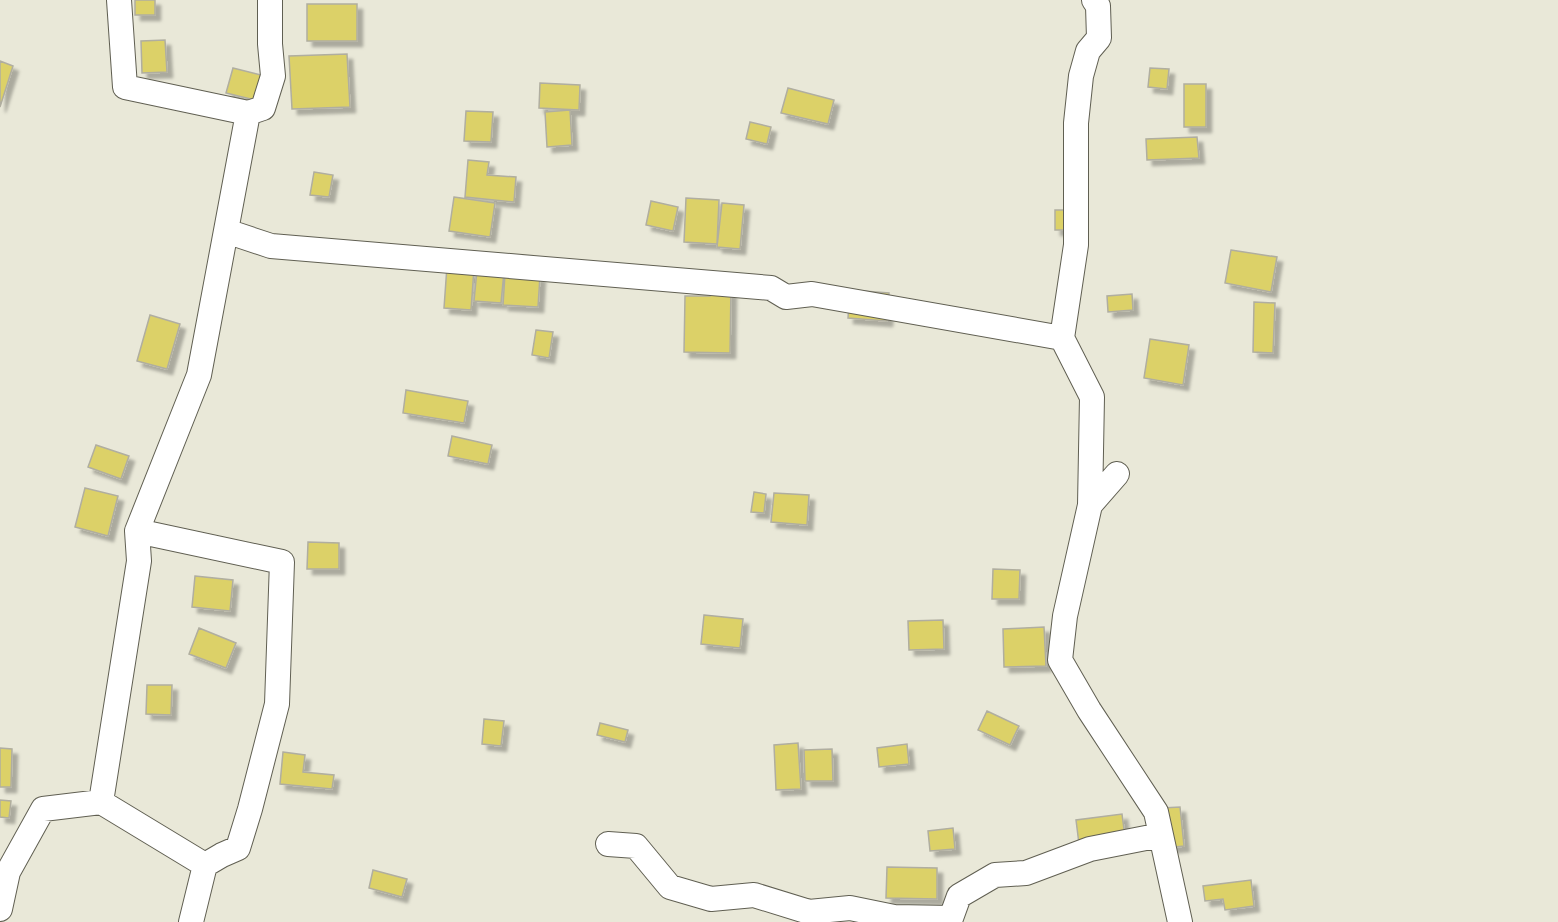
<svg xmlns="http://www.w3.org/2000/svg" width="1558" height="922" font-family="'Open Sans',sans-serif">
<defs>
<filter id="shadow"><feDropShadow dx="5.5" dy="5.5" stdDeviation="1.5" flood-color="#0004"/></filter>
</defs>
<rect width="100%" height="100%" fill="#e9e8d8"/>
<!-- building -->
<path fill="#dcd168" stroke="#b0aea0" stroke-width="1.5" filter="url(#shadow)" d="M135,0H155V15H135Z
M307,4H357V41H307Z
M165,40L167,72L142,73L141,41Z
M347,54L350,107L292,109L289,56Z
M0,61L13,66L0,107Z
M233,68L269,77L263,102L226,93Z
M1150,68L1169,69L1167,89L1148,87Z
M540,83L580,85L579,110L539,108Z
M1184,84H1206V127H1184Z
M788,88L834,100L828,124L781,113Z
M570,110L572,145L547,147L545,112Z
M466,111L493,112L491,142L464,141Z
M750,122L771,127L767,144L746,139Z
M1197,137L1199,158L1147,160L1146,139Z
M468,160L489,162L487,175L516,177L514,202L465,197Z
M314,172L333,175L329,197L310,195Z
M454,197L495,203L490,237L449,231Z
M686,198L719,200L717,244L684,242Z
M651,201L678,207L673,231L646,225Z
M722,203L744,205L740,249L717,247Z
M1055,210H1070V230H1055Z
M1231,250L1277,257L1271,292L1225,283Z
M447,266L474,268L471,310L444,308Z
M477,270L504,272L501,303L474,301Z
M505,274L540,276L538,307L503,305Z
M710,287H731L730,353L684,352L685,296H710Z
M850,290L889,293L887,321L848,318Z
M1132,294L1133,310L1108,312L1107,296Z
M1254,302L1275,303L1273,353L1253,352Z
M150,315L180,324L167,369L137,361Z
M536,330L553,332L549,358L532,355Z
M1150,339L1189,345L1183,385L1144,378Z
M406,390L468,401L464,423L403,413Z
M452,436L492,445L488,464L448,456Z
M96,445L129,456L121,479L88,467Z
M85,488L118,496L108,536L75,527Z
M754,492L766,494L764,513L751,512Z
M774,493L809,495L807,525L771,522Z
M308,542L339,543V569H307Z
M993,569L1020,570L1019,599H992Z
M195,576L233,580L230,611L192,607Z
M704,615L743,619L740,648L701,644Z
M943,620L944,649L909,650L908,621Z
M1044,627L1046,666L1004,667L1003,629Z
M199,628L236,643L226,668L189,654Z
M147,685H172L171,715L146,714Z
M987,711L1019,726L1010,745L978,730Z
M484,719L504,721L501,746L482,744Z
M600,723L628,730L625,742L597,735Z
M798,743L801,789L776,790L774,745Z
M907,744L909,764L879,767L877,748Z
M0,748L12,749L11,787H0Z
M832,749L833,781H805L804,750Z
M283,752L305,755L303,772L334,775L332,789L280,784Z
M0,800L11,801L9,818L0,817Z
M1180,807L1184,846L1166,848L1162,808Z
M1122,814L1125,837L1079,844L1076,820Z
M953,828L955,849L930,851L928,831Z
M887,867L937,868V899L886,898Z
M373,870L407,879L402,897L369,888Z
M1251,880L1254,906L1225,910L1223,899L1205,901L1203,886Z"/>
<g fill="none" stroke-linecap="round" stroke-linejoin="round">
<defs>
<path id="minor" d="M119,0L125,87L248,113L199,375L137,531L282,562L277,704L250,809L238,848L222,855L205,865L191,922
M248,113L263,108L273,76L270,44V0
M226,231L271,246L771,288L786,297L812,294L1062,338
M1117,474L1090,505L1065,616L1060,660L1089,710L1156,812L1180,922
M1090,505L1092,397L1062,338L1076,245V123L1081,76L1088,51L1099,38L1098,6L1094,0
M101,802L139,561L137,531
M608,844L636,846L670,887L711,899L754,895L809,912L850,908L894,917L951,918L959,896L995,875L1026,873L1090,849L1161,835
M0,909L8,872L43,809L101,802L205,865"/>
</defs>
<!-- minor casing -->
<use href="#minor" stroke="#605f52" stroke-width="26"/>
<!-- minor -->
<use href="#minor" stroke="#fff" stroke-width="24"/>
</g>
</svg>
